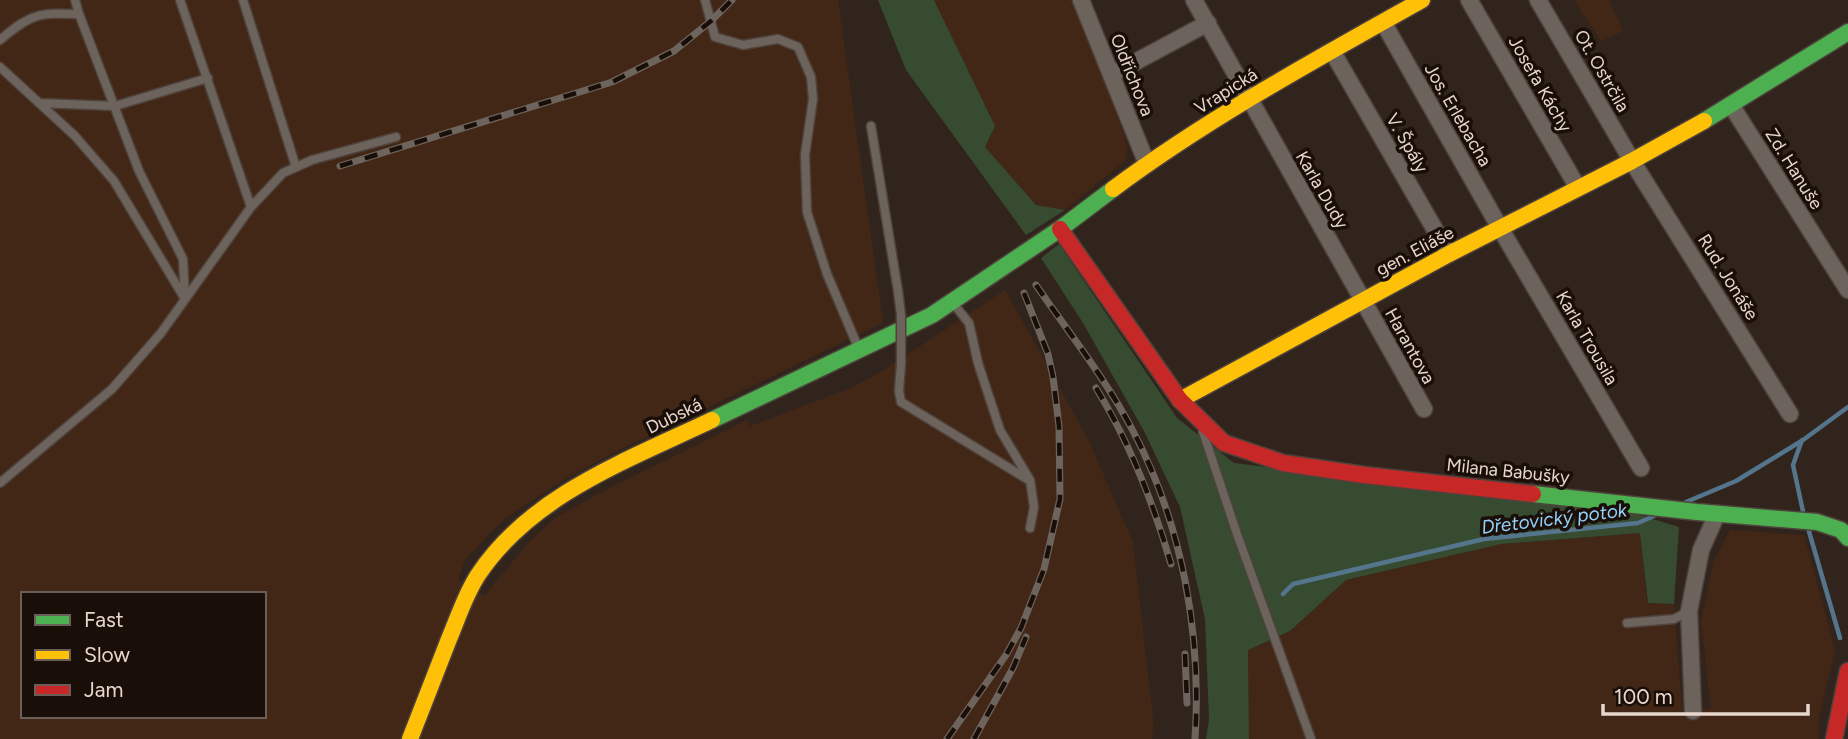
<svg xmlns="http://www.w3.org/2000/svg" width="1848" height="739" font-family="Figtree,sans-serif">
<rect width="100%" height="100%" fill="#31241c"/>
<!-- built -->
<path fill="#432716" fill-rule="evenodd" d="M0,0H838L883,323L613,453L555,485L506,518L490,533L465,560L458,580L484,596L530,541L555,518L609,488L747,420L750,426L851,388L884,370L1005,290L1088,439L1133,542L1154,728L1152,739H0ZM23,594H264V716H23Z
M934,0H1072L1102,73L1128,146L1125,161L1065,210L1036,205L985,147L995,126Z
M1574,0H1609L1623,31L1601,41Z
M1730,530L1804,535L1835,650L1819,719L1818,739H1249L1248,650L1290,631L1346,580L1501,544L1640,533L1647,603L1674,604L1682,710L1693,711L1711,708L1701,621L1714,561Z"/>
<!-- green -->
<path fill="#374b30" d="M878,0H934L995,126L985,147L1036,205L1065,210L1026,235L906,70Z
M1059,244L1177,418L1234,463L1633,513L1679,527L1674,604L1648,603L1640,533L1501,544L1346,580L1290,631L1248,650L1249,739H1206L1209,719L1205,619L1180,507L1144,431L1083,323L1041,258Z"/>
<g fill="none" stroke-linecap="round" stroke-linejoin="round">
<!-- stream -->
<path stroke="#54758c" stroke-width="4.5" d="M1802,440L1793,465L1804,516
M1686,502L1736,481L1803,440L1848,407
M1808,528L1840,638
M1283,594L1293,584L1484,539L1638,523L1656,515"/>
<defs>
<path id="lane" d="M75,0L79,14
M180,0L251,207
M243,0L296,167
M705,0L715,37L743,45L778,39L798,47L811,77L813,99L805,155L807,212L827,274L858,347
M0,40C32,13 38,13 79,14L139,171L183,259L185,299L114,181L75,136L0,67
M39,103L115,106L208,78
M871,126L898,291
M952,302L969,323L978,363L1000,430L1030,480L1034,507L1030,528
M901,364L899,391L901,402L1027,479
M1203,432L1237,534L1311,739
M0,483L112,389L161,333L251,207L283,173L312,160L396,137
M1627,623L1674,619L1689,611"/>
<path id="street" d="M1081,0L1147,164
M1194,0L1424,409
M1469,0L1578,188
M1538,0L1632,161L1790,414
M1383,22L1500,228L1641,468
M1332,51L1449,254
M1111,75L1208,23
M1731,105L1848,290
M1693,711L1689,611L1701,550L1717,514"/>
<path id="fast" d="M1704,121L1848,32
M712,420L932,315L1060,229L1113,189
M1533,494L1697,512L1817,522L1841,530L1848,538"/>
<path id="slow" d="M1113,189C1210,117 1317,59 1422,0
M1180,400L1449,254L1632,161L1704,121
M410,739C423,706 436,672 449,639C458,618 465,595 478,575C531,495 628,460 712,420"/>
<path id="jam" d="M1060,229L1180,400L1224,443L1283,463L1364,475L1533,494
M1834,739L1848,671"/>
</defs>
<!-- lane casing -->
<use href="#lane" stroke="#4e423b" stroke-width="11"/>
<!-- street casing -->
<use href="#street" stroke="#4e423b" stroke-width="19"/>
<!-- fast casing -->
<use href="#fast" stroke="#4e423b" stroke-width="19"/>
<!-- slow casing -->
<use href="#slow" stroke="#4e423b" stroke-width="19"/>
<!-- jam casing -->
<use href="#jam" stroke="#4e423b" stroke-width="19"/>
<!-- lane -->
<use href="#lane" stroke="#6d635d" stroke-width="8"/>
<!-- street -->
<use href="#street" stroke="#6d635d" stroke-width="16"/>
<!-- fast -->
<use href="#fast" stroke="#4caf50" stroke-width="16"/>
<!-- slow -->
<use href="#slow" stroke="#ffc107" stroke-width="16"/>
<!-- jam -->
<use href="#jam" stroke="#c62828" stroke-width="16"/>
<defs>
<path id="rail" d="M340,166L612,82L674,51L711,21L732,0
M1036,285C1069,333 1106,379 1133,431C1182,524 1202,634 1195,739
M1096,388C1130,443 1153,502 1171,564
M1185,654L1187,703
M947,739L1006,655L1021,628L1044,569L1060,499L1059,426L1053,377L1048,354L1024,293
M974,739L1013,668L1026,637"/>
</defs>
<!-- rail casing -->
<use href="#rail" stroke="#6d645d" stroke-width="7"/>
<!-- rail -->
<use href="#rail" stroke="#190e08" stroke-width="4.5" stroke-dasharray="13" stroke-linecap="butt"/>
<defs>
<path id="lane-bridge" d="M898,291L901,315V364"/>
</defs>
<!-- lane-bridge casing -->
<use href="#lane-bridge" stroke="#4e423b" stroke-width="11" stroke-linecap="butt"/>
<!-- lane-bridge -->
<use href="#lane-bridge" stroke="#6d635d" stroke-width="8"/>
</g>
<g text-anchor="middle" stroke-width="7" stroke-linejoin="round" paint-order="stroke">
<!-- street labels -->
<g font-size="18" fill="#e8d7ce" stroke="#190e08">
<text transform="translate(1602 71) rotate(60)" y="6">Ot. Ostrčila</text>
<text transform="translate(1132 75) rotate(68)" y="6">Oldřichova</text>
<text transform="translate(1540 84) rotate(60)" y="6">Josefa Káchy</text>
<text transform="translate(1226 91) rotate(-32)" y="6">Vrapická</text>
<text transform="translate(1458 115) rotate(60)" y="6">Jos. Erlebacha</text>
<text transform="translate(1407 143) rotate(60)" y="6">V. Špály</text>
<text transform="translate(1794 169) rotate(58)" y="6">Zd. Hanuše</text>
<text transform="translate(1322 190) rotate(60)" y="6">Karla Dudy</text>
<text transform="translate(1415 251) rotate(-28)" y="6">gen. Eliáše</text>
<text transform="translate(1728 277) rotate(58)" y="6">Rud. Jonáše</text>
<text transform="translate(1587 338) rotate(60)" y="6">Karla Trousila</text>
<text transform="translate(1410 346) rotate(61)" y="6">Harantova</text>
<text transform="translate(674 416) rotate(-26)" y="6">Dubská</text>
<text transform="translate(1508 471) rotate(6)" y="6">Milana Babušky</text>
</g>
<!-- water labels -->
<g font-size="19" font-style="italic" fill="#93d1fb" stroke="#190e08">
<text transform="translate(1554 518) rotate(-7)" y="7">Dřetovický potok</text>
</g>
</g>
<!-- legend -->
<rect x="21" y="592" width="245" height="126" fill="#190e08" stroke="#6c5e57" stroke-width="2"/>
<rect x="35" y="615" width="35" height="10" fill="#4caf50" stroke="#6c5e57" stroke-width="2"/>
<text x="84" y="627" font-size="21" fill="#e8d7ce">Fast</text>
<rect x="35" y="650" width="35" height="10" fill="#ffc107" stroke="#6c5e57" stroke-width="2"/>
<text x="84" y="662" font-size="21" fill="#e8d7ce">Slow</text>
<rect x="35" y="685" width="35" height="10" fill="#c62828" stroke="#6c5e57" stroke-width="2"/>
<text x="84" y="697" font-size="21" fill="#e8d7ce">Jam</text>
<!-- scale -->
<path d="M1603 704v10h205v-10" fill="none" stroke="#e8d7ce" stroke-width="3.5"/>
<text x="1614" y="704" font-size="21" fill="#e8d7ce" stroke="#190e08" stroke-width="5" paint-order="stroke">100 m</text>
</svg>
